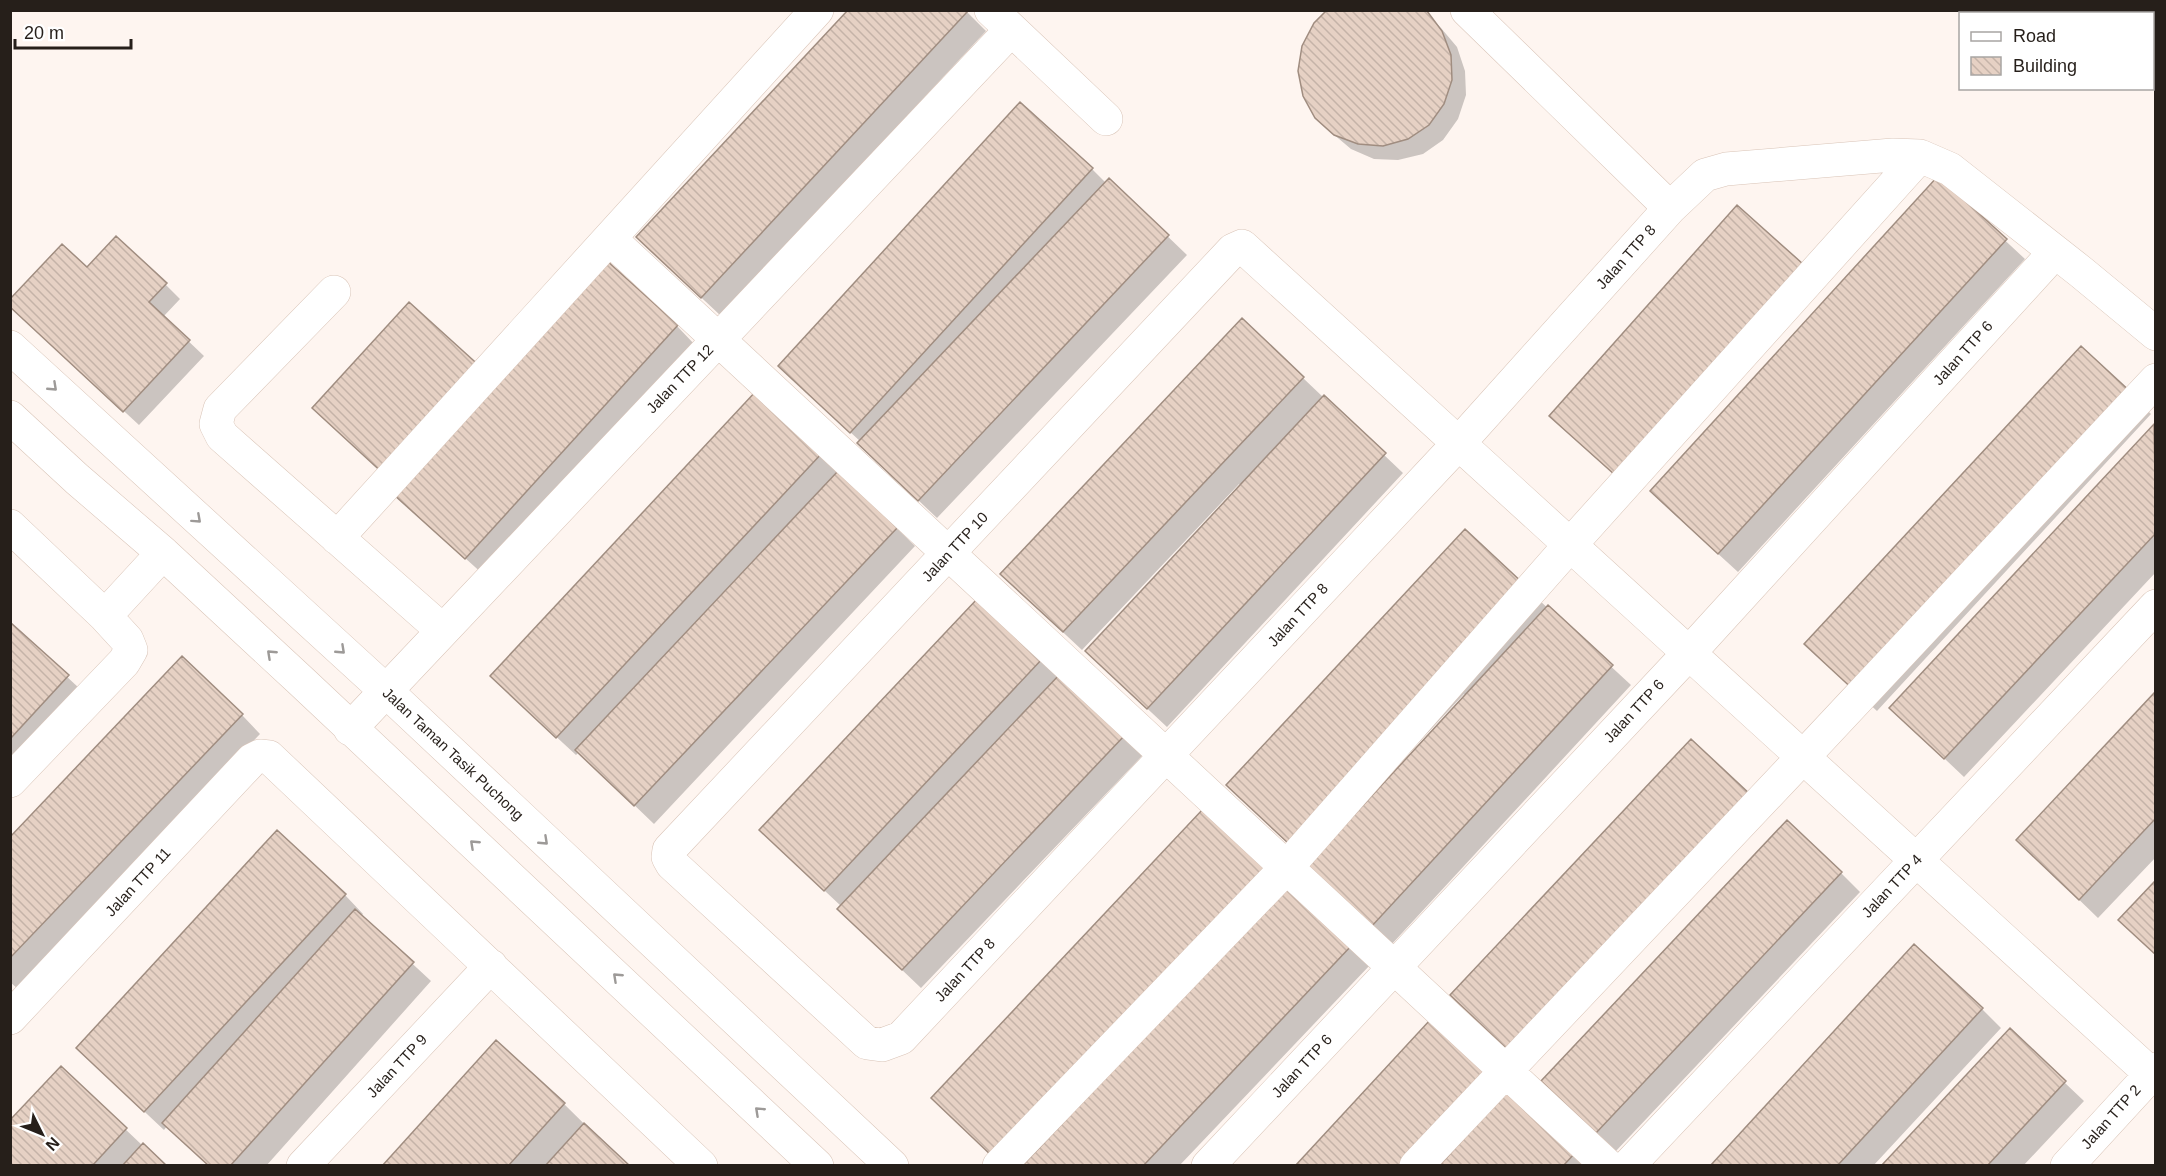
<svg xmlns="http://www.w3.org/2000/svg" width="2166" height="1176" font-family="Helvetica,sans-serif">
<defs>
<pattern id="building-back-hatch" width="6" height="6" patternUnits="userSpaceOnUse" patternTransform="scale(1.5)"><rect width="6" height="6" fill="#e6d1c4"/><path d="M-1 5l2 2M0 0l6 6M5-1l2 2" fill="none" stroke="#c5b3a8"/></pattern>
</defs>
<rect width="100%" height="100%" fill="#fef5f0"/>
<!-- shadow -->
<path fill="#0003" d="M850,10H965L986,31L721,316L657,256Z
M1329,10H1423L1441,28L1457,47L1465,71L1466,95L1458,119L1443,140L1423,154L1398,160L1374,159L1351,149L1332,133Z
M1092,169L1106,183L1109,180L1187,255L937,518L878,462L861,442L799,385Z
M1938,178L2025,259L1738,572L1670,510Z
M1737,207L1634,493L1551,416Z
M87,269L165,284L180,299L163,317L204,356L139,425L23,318Z
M677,326L695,345L485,576L414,512Z
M1303,378L1403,473L1167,727L1106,670L1242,486L1239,484L1082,650L1021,593Z
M757,392L915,546L654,824L579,752L576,755L511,695Z
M2132,395L2151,414L1877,711L1825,663Z
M2154,426L2156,572L1964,777L1891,708Z
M1526,588L1631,685L1391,945L1327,886L1466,696L1464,694L1308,861Z
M978,600L1143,755L921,988L858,928L841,906L780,849Z
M10,624L93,701L10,792Z
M2156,694V857L2098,918L2037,859Z
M242,715L260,734L18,989L10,982V839Z
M1203,812L1370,965L1179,1166H1003Z
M1841,873L1860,892L1616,1151L1562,1100Z
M345,895L363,914L361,916L431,981L266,1166H209L167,1126L164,1130L97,1067Z
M1982,1009L2001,1028L1873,1166H1712Z
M1431,1022L1585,1166H1297Z
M2010,1031L2084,1101L2023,1166H1883Z
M496,1042L564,1104L627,1166H384Z
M61,1068L143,1146L164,1166H10Z"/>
<!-- building -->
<path fill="url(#building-back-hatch)" stroke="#a08d80" stroke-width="1.5" d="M848,10L968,11L701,298L636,237Z
M1327,10L1427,11L1442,31L1451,55L1452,80L1444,104L1429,125L1408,139L1383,146L1358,144L1334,135L1315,118L1303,96L1298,71L1302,46L1314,23Z
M1020,102L1093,168L850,433L778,366Z
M1938,176L2007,239L1718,554L1650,491Z
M1109,178L1169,235L918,501L857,443Z
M1737,205L1803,264L1615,475L1549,416Z
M116,236L167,283L149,302L190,340L123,412L10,307V299L62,244L87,267Z
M606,260L678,325L465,559L393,494Z
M409,302L484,370L387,477L312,408Z
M1242,318L1304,377L1063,632L1000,574Z
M2081,346L2133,394L1857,693L1804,644Z
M757,390L823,452L556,738L490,676Z
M1324,395L1386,453L1147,709L1085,651Z
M2154,424L2156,533L1944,759L1889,708Z
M838,471L898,527L634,806L575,750Z
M1465,529L1527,587L1288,843L1226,785Z
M978,598L1043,658L824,891L759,830Z
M1548,605L1613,665L1371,927L1306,867Z
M10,622L69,675L10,739Z
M182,656L243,714L10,958V837Z
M1060,674L1125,735L902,970L837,909Z
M2156,691V818L2079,900L2016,840Z
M1691,739L1752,796L1510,1052L1450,995Z
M1203,809L1266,869L994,1158L931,1098Z
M1787,820L1842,872L1596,1133L1541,1081Z
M277,830L346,894L144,1112L76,1048Z
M2156,880V955L2118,920Z
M1289,884L1352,945L1143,1166H1022Z
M355,909L414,962L230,1166H209L162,1123Z
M1914,944L1983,1008L1837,1166H1710Z
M1430,1020L1489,1075L1404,1166H1295Z
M2010,1028L2066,1081L1987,1166H1881Z
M496,1040L565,1103L508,1166H382Z
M61,1066L127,1128L92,1166H10V1120Z
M1507,1091L1575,1153L1563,1166H1439Z
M584,1123L630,1166H545Z
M143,1143L167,1166H122Z"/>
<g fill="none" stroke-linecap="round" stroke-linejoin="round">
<defs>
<path id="minor" d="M991,10L1106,119
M1467,10L1670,208
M610,239L1608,1166
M334,292L220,409L216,424L222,436L442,630
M10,347L385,690L892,1166
M10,417L77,479L163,553L301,681L817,1166
M10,526L105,616L127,640L131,650L124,662L10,781
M337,538L817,10
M105,616L163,553
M350,729L1011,30
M10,1018L252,760L260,756L269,757L701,1166
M2151,1074L1242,246L1233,250L669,850L668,857L672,864L867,1043L882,1045L901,1038L1458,444L1670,208L1705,175L1726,169L1893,155L1920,156L1950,169L2081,272L2156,334
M303,1166L491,966
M999,1166L1287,867L1570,545L1920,156
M1208,1166L1689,653L2055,252
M1416,1166L1803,757L2156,380
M1628,1166L2156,606
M2067,1166L2156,1069"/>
</defs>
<!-- minor casing -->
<use href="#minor" stroke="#d9c4b7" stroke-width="34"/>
<!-- minor -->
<use href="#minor" stroke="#fff" stroke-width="33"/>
</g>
<!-- one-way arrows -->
<defs><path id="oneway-chevron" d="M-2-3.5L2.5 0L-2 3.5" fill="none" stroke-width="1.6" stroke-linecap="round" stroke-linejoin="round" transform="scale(1.5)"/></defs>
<g stroke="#9d9a98">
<use href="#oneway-chevron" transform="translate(53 387) rotate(43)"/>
<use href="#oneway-chevron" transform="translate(197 519) rotate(42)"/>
<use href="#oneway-chevron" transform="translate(341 650) rotate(43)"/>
<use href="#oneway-chevron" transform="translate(271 654) rotate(-137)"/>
<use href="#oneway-chevron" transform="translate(544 841) rotate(43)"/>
<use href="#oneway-chevron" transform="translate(474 844) rotate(-137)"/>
<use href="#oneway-chevron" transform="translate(617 977) rotate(-137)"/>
<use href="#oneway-chevron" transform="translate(759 1111) rotate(-137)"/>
</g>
<g text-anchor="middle" stroke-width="6" stroke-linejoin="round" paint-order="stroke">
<!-- street labels -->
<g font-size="15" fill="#261f1a" stroke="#fff">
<text transform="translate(1626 257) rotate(-48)" y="5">Jalan TTP 8</text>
<text transform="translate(1963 353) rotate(-48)" y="5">Jalan TTP 6</text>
<text transform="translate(680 379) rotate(-46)" y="5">Jalan TTP 12</text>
<text transform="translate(955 547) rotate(-47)" y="5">Jalan TTP 10</text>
<text transform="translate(1298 615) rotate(-47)" y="5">Jalan TTP 8</text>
<text transform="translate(1634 711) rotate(-47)" y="5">Jalan TTP 6</text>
<text transform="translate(453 754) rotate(43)" y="5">Jalan Taman Tasik Puchong</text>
<text transform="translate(138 882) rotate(-47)" y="5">Jalan TTP 11</text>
<text transform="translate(1892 886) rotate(-47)" y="5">Jalan TTP 4</text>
<text transform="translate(965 970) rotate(-47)" y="5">Jalan TTP 8</text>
<text transform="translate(397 1066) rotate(-47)" y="5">Jalan TTP 9</text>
<text transform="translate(1302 1066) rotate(-47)" y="5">Jalan TTP 6</text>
<text transform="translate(2111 1117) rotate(-48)" y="5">Jalan TTP 2</text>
</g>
</g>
<!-- border -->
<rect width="2166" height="1176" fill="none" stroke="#261f1a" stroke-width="24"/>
<!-- legend -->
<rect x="1959" y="12" width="195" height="78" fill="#ffffff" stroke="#a8a5a3" stroke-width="1.5"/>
<rect x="1971" y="32" width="30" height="9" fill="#ffffff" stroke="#a8a5a3" stroke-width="1.5"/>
<text x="2013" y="42" font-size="18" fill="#261f1a">Road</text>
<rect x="1971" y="57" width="30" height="18" fill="url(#building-back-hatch)" stroke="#a8a5a3" stroke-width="1.5"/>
<text x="2013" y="72" font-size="18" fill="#261f1a">Building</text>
<!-- north arrow -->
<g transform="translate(42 1134) rotate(133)" stroke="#ffffff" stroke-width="4.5" paint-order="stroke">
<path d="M0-4.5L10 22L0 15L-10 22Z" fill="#261f1a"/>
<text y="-9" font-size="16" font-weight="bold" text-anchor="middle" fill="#261f1a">N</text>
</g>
<!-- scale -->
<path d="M15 39v9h116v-9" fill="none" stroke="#261f1a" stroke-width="3"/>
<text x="24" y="39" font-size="18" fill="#261f1a" stroke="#ffffff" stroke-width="4.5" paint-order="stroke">20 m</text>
</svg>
